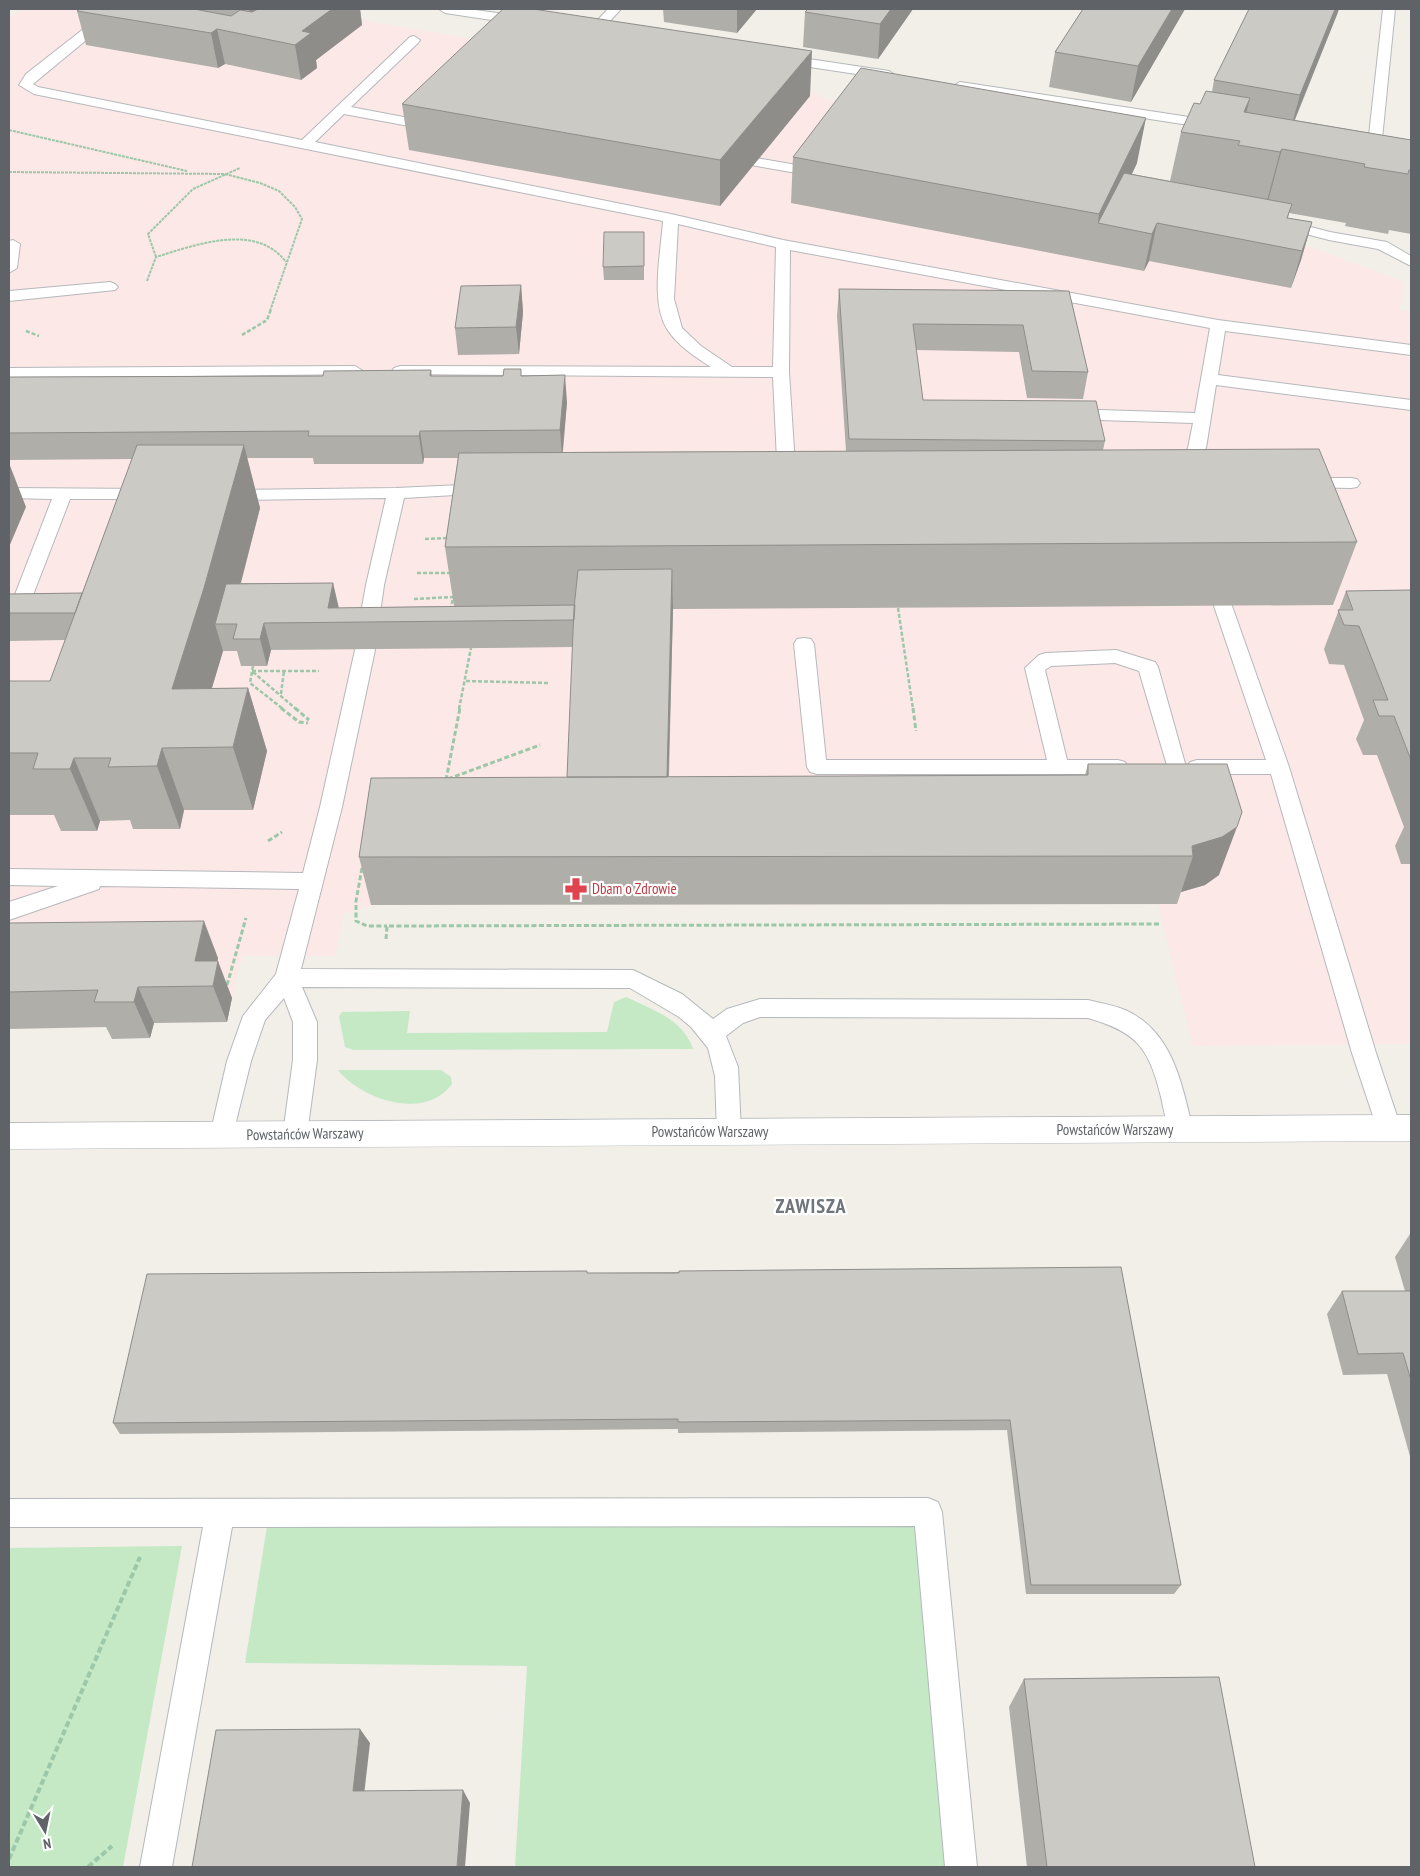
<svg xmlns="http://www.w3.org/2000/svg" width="1420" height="1876" font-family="'PT Sans Narrow',sans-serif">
<rect width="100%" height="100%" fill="#f1efe8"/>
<!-- medical -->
<path fill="#fce8e6" d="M24,9H297L510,45L782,79L858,113L1116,205L1281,236L1404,282L1399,310L1411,312V1044L1193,1046L1158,904L371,905L344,914L335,956H242L227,1022L154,1023L150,1038L115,1027L9,1029V18Z"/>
<!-- green -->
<path fill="#c5e8c5" d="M626,997C653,1010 683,1019 693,1049L353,1050L345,1047L339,1016L342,1012L410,1011L407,1033L607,1032L614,1002Z
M338,1070H441L451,1077L452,1084C425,1121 362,1100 338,1070Z
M928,1512L961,1867H515L527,1666L245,1663L269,1514Z
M182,1546L123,1867H9V1548Z"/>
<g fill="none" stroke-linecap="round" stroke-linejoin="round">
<defs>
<path id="service" d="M439,9H468L526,17L532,21L526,25L445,13Z
M608,9H621L598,34H590L588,31L590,28Z
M1383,9H1395L1381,149L1374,153L1356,150L1354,147L1361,143L1368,144Z
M94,10L98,11L104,24L102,27L33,84L38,87L302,140L410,37L414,36L420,40L418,43L351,107L414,119L416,122L414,125L409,126L344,114L315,142L671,214L783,240L1218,320L1411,345V355L1225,331L1218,375L1411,400V410L1216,385L1206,448L1189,480H1177L1174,476L1188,448L1193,423L1068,419L1062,418L1060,414L1062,410L1068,409L1195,413L1210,328L790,250L789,372L796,481L793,485H781L778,481L773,377L394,374L392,371L394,368L400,366L711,367C695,357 677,345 667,329C650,301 661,252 663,221L34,94L19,85L26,74L91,23L88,14ZM678,224L776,247L773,367H732L701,346L682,328L674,299Z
M782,55L889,71L895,75L889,79L777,62L776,59Z
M960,82L1215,121L1222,125L1215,129L955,89L953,86Z
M756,158L814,168L821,172L814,176L751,165L749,162L751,159Z
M1280,219L1330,232L1387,242L1411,256V266L1378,249L1329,240L1275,226L1273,223Z
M13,240L20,244L17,268L9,273V241Z
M110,282L115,284L118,287L115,290L9,301V291Z
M355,366L363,371L361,374L9,378V368Z
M1302,478H1351L1357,479L1360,483L1357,487L1351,488L1296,487L1293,483L1296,479Z
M483,484L489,485L492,489L489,493L404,498L384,585L377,635L374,639L367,641L360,639L357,635L366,585L386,498L227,500L221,499L218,495L221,491L227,490L396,488Z
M9,488L150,489L156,490L159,494L156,498L150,499H70L23,621L21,625L9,626V610L52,499L9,498Z
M1223,600L1230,602L1232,606L1289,767L1376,1053L1401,1128L1398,1135L1389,1138L1380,1135L1377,1128L1352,1053L1271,774H1197L1190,772L1187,767L1190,762L1197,760H1266L1214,606L1216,602Z
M804,638L811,639L814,644L826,760H1047L1025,668L1039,655L1046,653L1116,650L1155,662L1158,667L1186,767L1183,772L1176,774L1169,772L1139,671L1115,663L1051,666L1045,670L1067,760H1118L1125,762L1128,767L1125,772L1118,774H817L810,772L807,767L794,644L797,639Z
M365,644L372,645L375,650L342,807L301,969L633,970L682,994L713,1019L727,1009L760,999L1088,1000C1100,1003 1114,1005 1125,1010C1173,1031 1182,1085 1193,1130L1190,1137L1181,1140L1172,1137C1166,1125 1164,1110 1161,1097C1149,1048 1137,1032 1088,1018L760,1017L743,1023L726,1036L738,1067L741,1132L738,1139L729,1142L720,1139L717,1132L715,1076L708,1048L691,1027L679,1017L630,988L302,987L317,1022V1060L307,1134L304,1141L295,1145L286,1141L283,1134L293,1060V1022L284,998L265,1020L251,1061L231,1142L222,1146L213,1142L210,1135L227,1061L243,1016L276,974L299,889L100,886L99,889L9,920V902L58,886L9,885V869L303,873L320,807L355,650L358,645Z
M928,1498L938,1502L942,1512L977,1867H945L915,1526L232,1527L172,1867H140L203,1527H9V1499Z"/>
<path id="tertiary" d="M1411,1115V1141L9,1149V1123Z"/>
</defs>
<!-- service casing -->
<use href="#service" stroke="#b5b8bc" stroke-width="2"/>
<!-- tertiary casing -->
<use href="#tertiary" stroke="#b5b8bc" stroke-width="1"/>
<!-- path-far3 -->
<path stroke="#9cc7a9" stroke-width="2" stroke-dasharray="3 1" stroke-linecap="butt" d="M9,130L187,171
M9,172L225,174L260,183L279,191L295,207L302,219L270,311
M156,257L148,234L193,189L240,168
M147,281L156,257C195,245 256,222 286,262"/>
<!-- path-far2 -->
<path stroke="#9cc7a9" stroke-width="2.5" stroke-dasharray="4 2" stroke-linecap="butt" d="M26,331L39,336
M242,335L267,320L271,309
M425,539L449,538
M417,573H453
M414,599L453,597L451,609
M898,608L913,709
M253,666L250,683L283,709
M252,671H319
M253,672L296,709
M466,681L548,683
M281,694L284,671
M459,709L471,648"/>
<!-- path-far1 -->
<path stroke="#9cc7a9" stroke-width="3" stroke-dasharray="5 2.5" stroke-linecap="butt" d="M281,708L299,722L308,723
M295,708L309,720
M913,708L916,731
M448,779L540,745
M446,780L460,708
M268,841L282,832
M362,868L356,901V921L367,926H387
M386,939L387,926L1159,924
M227,985L246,918"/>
<!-- path -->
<path stroke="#9cc7a9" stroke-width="4" stroke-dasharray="6 3" stroke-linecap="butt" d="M9,1859L140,1557
M88,1867L112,1846"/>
<!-- service -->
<use href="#service" fill="#fff" fill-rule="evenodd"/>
<!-- tertiary -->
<use href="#tertiary" fill="#fff" fill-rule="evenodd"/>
</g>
<!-- wall -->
<path fill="#afaea9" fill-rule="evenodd" d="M80,9H360L362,25L316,60L317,68L301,80L225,64L218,68L86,45L77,11Z
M663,9H757L737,33L664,22Z
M913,9L878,59L803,47L805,12Z
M1083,9H1185L1131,102L1049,87L1055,52Z
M1338,12L1295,120L1411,140V234L1389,230L1388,234L1345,226L1346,223L1289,213L1288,218L1312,222L1301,260L1291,288L1149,261L1144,271L791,203L793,157L1137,163L1132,174L1170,181L1181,132L1200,104L1212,92L1214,80Z
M810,96L720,206L409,150L402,104Z
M644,245V280H604L603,267Z
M521,285L523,312L519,354L458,355L455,328Z
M839,289L1069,291L1088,372L1083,399L1027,398L1019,352L916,350L923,400L1105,441L1103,450L1357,542L1333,605L673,609L669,777L1085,775L1088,764L1219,875L1205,885L1181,892L1177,904L371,905L359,857L567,777L573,647L271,650L267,666H241L237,651H223L212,688H248L267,751L253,810H184L180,829H133L130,820L100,821L97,831H61L54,815H9V681H50L65,640L9,641V594L82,593L132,459L9,460V377L323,376L431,370L432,376H522L567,402L563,452L846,451L837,316ZM247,458H313L314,464H423L424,458H458L445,547L454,606L339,608L333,583H241L260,508Z
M1411,590V864H1401L1395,846L1404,827L1377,755H1363L1356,739L1364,720L1344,665L1329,664L1324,649L1346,591Z
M9,923L218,958L217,961L232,998L227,1022L154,1023L150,1038L112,1039L106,1027L9,1029Z
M1410,1234H1411V1460L1387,1374L1343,1375L1327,1314L1342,1291H1405L1395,1257Z
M1121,1267L1181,1585L1174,1594H1026L1007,1430L678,1433V1429L120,1434L113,1423L587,1273Z
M1024,1679L1255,1867H1027L1009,1707Z"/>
<!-- shaded-wall -->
<path fill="#8f8d8a" d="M249,9H269L251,21Z
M332,9H360L362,25L316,60L317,68L301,80L295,45L302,31Z
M737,9H757L737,33Z
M891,9H913L878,59L880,24Z
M1172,9H1185L1131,102L1138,66Z
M1335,9H1339L1338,12L1290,131L1300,95Z
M217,29L225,64L218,68L211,33Z
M812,51L810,96L720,206V160Z
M1250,98L1239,141L1244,112Z
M1146,118L1137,163L1107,225L1098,223L1099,214Z
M1282,149L1266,209L1264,212L1280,152Z
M1312,222L1301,260L1291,288L1302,251Z
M1157,223L1149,261L1144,271L1152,234Z
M521,285L523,312L519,354L516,327Z
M565,375L567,402L562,457L560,430Z
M420,431L424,458L423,464L419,436Z
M244,445L260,508L230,624H215L223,651L194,747L172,689Z
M9,463L26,507L9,547Z
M672,569L673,609L667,827L666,788Z
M333,583L339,610L328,608Z
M264,623L271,650L267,666L260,639Z
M248,688L267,751L253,810L233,747Z
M162,748L184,810L180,829L157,766Z
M74,758L100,821L97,831L70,769Z
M1237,827L1219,875L1205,885L1181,892L1193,856L1192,846Z
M204,921L218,958L212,986L195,961Z
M218,961L232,998L227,1022L213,986Z
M138,987L154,1023L150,1038L134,1002Z
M360,1729L370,1743L363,1804L353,1791Z
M463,1790L470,1803L465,1867H457Z"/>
<!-- building -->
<path fill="#cccac5" stroke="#8f8d8a" d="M80,9H194L231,16L240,10L252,12L258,9H332L302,31L311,33L295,45L217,29L211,33L77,11Z
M503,9H533L812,51L720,160L402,104Z
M808,9H891L880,24L805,12Z
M1083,9H1172L1138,66L1055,52Z
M1249,9H1335L1300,95L1214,80Z
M861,68L1146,118L1099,214L793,157Z
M1206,91L1250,98L1244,112L1411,140V170H1409L1408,174L1364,167L1365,164L1282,149L1280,152L1238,145L1240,141L1181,132L1194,103L1200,104Z
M1124,173L1292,204L1287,218L1312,222L1302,251L1157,223L1152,234L1098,223Z
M604,232H644V266L603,267Z
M521,285L516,327L455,328L461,286Z
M839,289L1069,291L1088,372L1032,371L1023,325L913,324L923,400L1096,401L1105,441L849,439Z
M504,369H521V376L565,375L560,430L420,431L419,436H308L309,431L9,433V377L323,376L324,371L431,370L430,376H503Z
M137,445H244L204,588L172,689L248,688L233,747L162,748L157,766L108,767L111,758H74L70,769H33L38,753H9V681H50Z
M1319,449L1357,542L445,547L459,453Z
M672,569L667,777H567L574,608L578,570Z
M333,583L328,608L575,605L574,620L264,623L260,639H233L237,624H215L226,584Z
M1411,590V760L1394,716H1379L1373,700H1388L1359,626L1344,625L1338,610H1353L1346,591Z
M82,593L75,613H9V594Z
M1088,764H1227L1242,812L1237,827L1222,837L1192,846L1193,856L359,857L371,778L1088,775Z
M204,921L195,961H218L213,986L138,987L134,1002H94L98,990L9,992V923Z
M1121,1267L1181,1585H1031L1010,1420L678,1422V1419L113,1423L147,1274L587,1271V1273H679V1271Z
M1342,1291H1411V1380L1403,1353L1358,1354Z
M1219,1677L1255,1867H1047L1024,1679Z
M360,1729L353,1791L463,1790L457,1867H192L216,1730Z"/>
<!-- icons -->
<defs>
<symbol id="pharmacy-bare" viewBox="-9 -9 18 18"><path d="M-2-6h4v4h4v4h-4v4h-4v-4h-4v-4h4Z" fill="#e0444e" stroke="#fff" stroke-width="2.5" paint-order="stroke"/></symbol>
</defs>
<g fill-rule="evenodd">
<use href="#pharmacy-bare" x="560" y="873" width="32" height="32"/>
</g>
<g text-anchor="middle" stroke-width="4.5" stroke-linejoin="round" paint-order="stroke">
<!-- health labels -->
<g font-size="15" fill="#be3a42" stroke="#fff" text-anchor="start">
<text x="592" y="894">Dbam o Zdrowie</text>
</g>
<!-- street labels -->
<g font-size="15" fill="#5f6368" stroke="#fff">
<text x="1115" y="1135">Powstańców Warszawy</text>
<text x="710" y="1137">Powstańców Warszawy</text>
<text transform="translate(305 1134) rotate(-1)" y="5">Powstańców Warszawy</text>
</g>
<!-- district labels -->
<g font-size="20" font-weight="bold" letter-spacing="1" fill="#70757a" stroke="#fff">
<text x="811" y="1213">ZAWISZA</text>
</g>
</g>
<!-- border -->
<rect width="1420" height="1876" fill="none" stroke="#5f6368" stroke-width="20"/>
<!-- north arrow -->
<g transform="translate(45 1831) rotate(170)" stroke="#ffffff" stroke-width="4" paint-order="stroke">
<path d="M0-4L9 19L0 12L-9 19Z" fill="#5f6368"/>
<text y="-8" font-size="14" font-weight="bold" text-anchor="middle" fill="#5f6368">N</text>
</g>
</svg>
